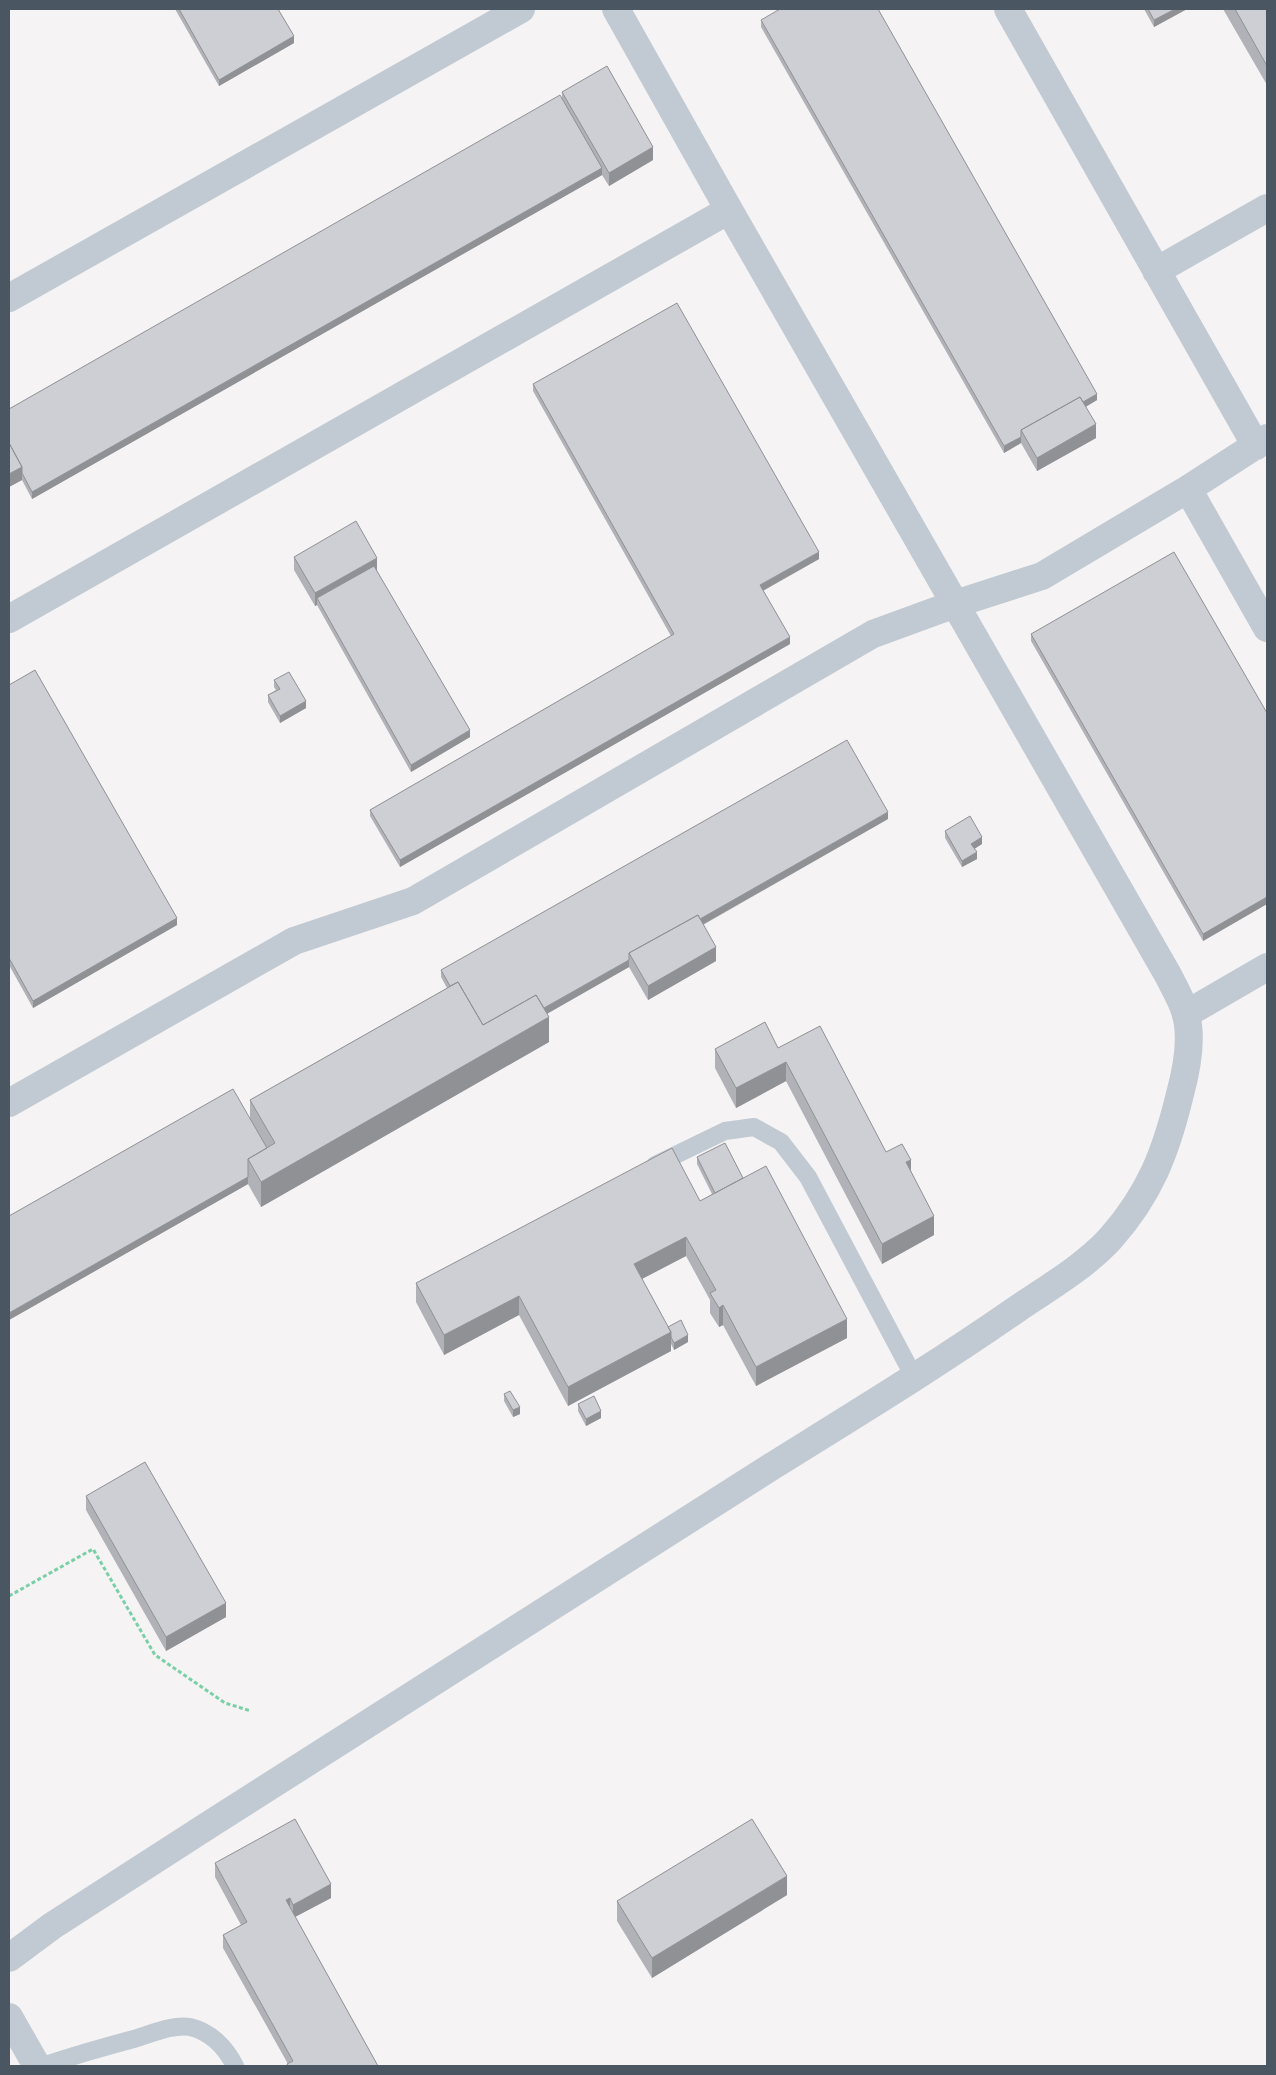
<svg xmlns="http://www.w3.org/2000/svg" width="1276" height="2075" font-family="'Source Sans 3',sans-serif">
<rect width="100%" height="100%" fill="#f5f3f3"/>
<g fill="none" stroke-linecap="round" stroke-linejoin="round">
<!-- path -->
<path stroke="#7ad0a6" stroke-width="3" stroke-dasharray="4 2.5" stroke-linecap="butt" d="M9,1596L93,1549L155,1655L225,1703L251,1711"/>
<!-- service -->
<path stroke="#c1cad2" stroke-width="18" d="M655,1165L725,1131L754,1127L781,1142L808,1177L914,1377
M42,2066C73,2056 103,2047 134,2039C151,2034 173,2024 190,2027C211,2032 226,2048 235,2066"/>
<!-- minor -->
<path stroke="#c1cad2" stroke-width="28" d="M1008,9L1256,446
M1156,271L1267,208
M9,298L521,9
M1188,489L1267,438
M9,619L729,210
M1186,1014L1267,967
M9,1103L294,941L413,901L873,634L955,604L1042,576L1188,489L1267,628
M9,1958L52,1926C292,1771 533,1617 774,1465C856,1414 938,1364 1017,1309C1048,1288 1084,1267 1110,1239C1150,1194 1166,1152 1180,1094C1186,1072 1191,1048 1188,1025C1186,1007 1176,991 1168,975L729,210L616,9
M9,2017L37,2066"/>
</g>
<!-- wall -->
<path fill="#b0b2b7" d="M175,9H278L294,43L219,86Z
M1144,9H1187L1154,27Z
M1223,9H1267V85Z
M761,20L1097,400L1086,407L1096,438L1037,471L1021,443L1004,453L761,27Z
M562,92L653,160L609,186L602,175L32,499L22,480L9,487V409L562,98Z
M533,384L819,559L763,591L790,644L400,867L370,816V810L671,636L533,391Z
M294,557L377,571L470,737L411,772L317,605L315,606L294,570Z
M1031,634L1267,713V904L1203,941L1031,641Z
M274,680L306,708L280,723L268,702V695L276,690L274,687Z
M9,685L177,925L33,1008L9,965Z
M888,819L703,925L716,961L648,1000L629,967L547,1014L549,1042L261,1207L248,1184L9,1320L250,1119V1100L447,988L441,977V970Z
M945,831L982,844L974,849L977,859L962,867L945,838Z
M778,1048L886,1152L911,1171L934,1235L882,1264L786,1081L736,1108L715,1068V1049Z
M697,1157L743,1178L847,1338L756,1386L723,1325L719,1327L710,1313V1300L686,1256L642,1279L668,1327L688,1342L674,1350L671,1344V1351L568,1406L519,1315L444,1355L416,1302V1283L700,1201L712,1194L697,1164Z
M504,1394L520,1414L513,1417L504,1401Z
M578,1404L601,1418L586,1426L578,1411Z
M86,1496L226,1617L166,1651L86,1510Z
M215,1863L331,1898L295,1917L378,2066H287L288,2064L223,1948V1935L241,1925L215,1877Z
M787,1895L652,1978L617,1921V1901Z"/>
<!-- shaded-wall -->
<path fill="#909195" d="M1175,9H1187L1154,27V20Z
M294,36V43L219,86V80Z
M653,147V160L609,186V173Z
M602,168V175L32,499V492Z
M1097,394V400L1027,440L1024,435Z
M1096,424V438L1037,471V458Z
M1021,437V443L1004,453V446Z
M22,467V480L9,487V474Z
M819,552V559L760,592V585Z
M377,558V571L317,598V605L315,606V593Z
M790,637V644L400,867V860Z
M306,701V708L280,723V716Z
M470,730V737L411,772V765Z
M888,812V819L635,963L632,958Z
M982,837V844L971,851V844Z
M977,852V859L962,867V861Z
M1267,897V904L1203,941V934Z
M177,918V925L33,1008V1001Z
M716,947V961L648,1000V986Z
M629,960V967L483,1050V1043Z
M549,1017V1042L261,1207V1182Z
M786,1062V1081L736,1108V1088Z
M911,1160V1179L906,1162Z
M248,1177V1184L9,1320V1313Z
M934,1216V1235L882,1264V1244Z
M686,1237V1256L634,1283V1264Z
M519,1296V1315L444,1355V1335Z
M723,1305V1325L719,1327V1308Z
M847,1319V1338L756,1386V1367Z
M671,1332V1351L568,1406V1387Z
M688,1335V1342L674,1350V1343Z
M520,1407V1414L513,1417V1410Z
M601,1411V1418L586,1426V1419Z
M226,1603V1617L166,1651V1637Z
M787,1876V1895L652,1978V1958Z
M331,1884V1898L293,1918V1905Z
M290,1898V1912L286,1900Z"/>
<!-- building -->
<path fill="#cdcfd5" stroke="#909195" d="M179,9H278L294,36L219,80Z
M780,9H878L1097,394L1083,402L1080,397L1021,430V437L1004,446L761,20Z
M1148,9H1175L1154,20Z
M1235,9H1267V66Z
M607,66L653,147L609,173L562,92Z
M560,95L602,168L32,492L22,473V467L9,443V409Z
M677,303L819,552L760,585L790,637L400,860L370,810L674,634L533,384Z
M1080,397L1096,424L1037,458L1021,430Z
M9,443L22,467L9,474Z
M356,521L377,558L315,593L294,557Z
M1174,552L1267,713V897L1203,934L1031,634Z
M374,566L470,730L411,765L317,598Z
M35,670L177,918L33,1001L9,958V685Z
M289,672L306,701L280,716L268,695L280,689L274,680Z
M847,740L888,812L700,919L698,915L629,953V960L544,1008L536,995L483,1025L458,982L450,986L441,970Z
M970,816L982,837L971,844L977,852L962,861L945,831Z
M698,915L716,947L648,986L629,953Z
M458,982L483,1025L536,995L549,1017L261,1182L248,1159L275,1143L250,1100Z
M765,1022L778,1048L820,1026L886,1152L902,1144L911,1160L906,1162L934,1216L882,1244L786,1062L736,1088L715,1049Z
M233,1089L267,1148L248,1159V1177L9,1313V1216Z
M725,1143L743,1178L715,1193L697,1157Z
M672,1148L700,1201L766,1166L847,1319L756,1367L723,1305L719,1308L710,1293L716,1290L686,1237L634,1264L671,1332L568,1387L519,1296L444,1335L416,1283Z
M681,1320L688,1335L674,1343L671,1337V1332L668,1327Z
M510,1391L520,1407L513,1410L504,1394Z
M594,1396L601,1411L586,1419L578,1404Z
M145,1462L226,1603L166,1637L86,1496Z
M295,1819L331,1884L293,1905L290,1898L286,1900L378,2066H288L287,2064L293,2061L223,1935L247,1922L215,1863Z
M752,1819L787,1876L652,1958L617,1901Z"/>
<!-- border -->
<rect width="1276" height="2075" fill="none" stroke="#4a5661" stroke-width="20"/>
</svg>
